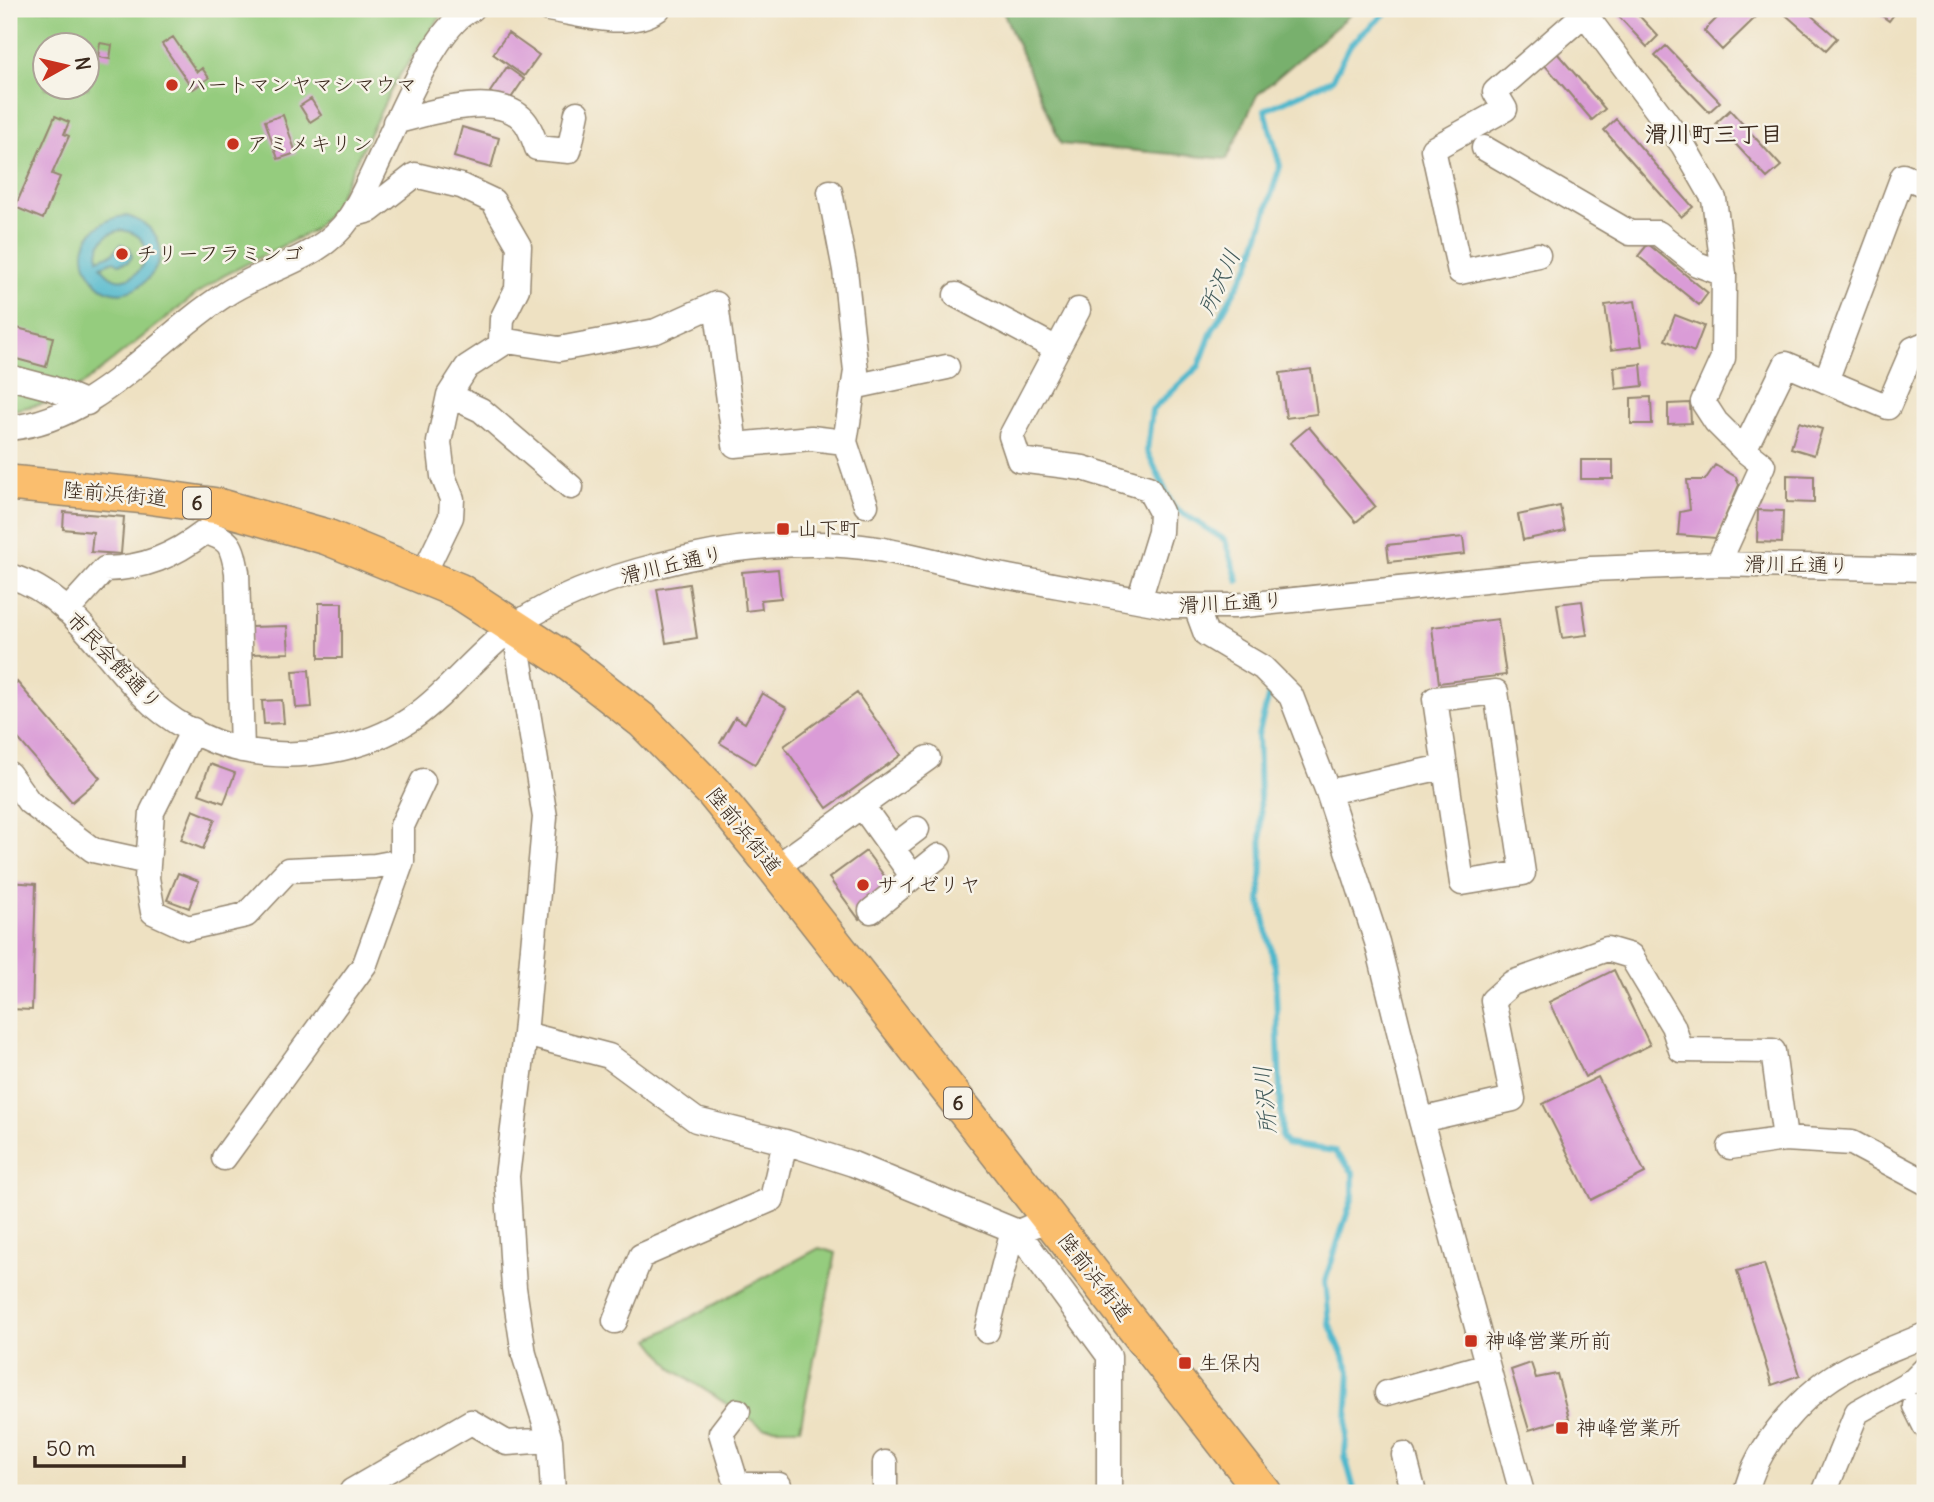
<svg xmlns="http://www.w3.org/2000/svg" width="1934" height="1502" font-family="Delius,'Klee One',sans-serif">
<rect width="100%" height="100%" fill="#f7f3e8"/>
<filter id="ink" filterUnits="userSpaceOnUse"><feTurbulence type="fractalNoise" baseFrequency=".0143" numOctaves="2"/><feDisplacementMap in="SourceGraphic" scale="14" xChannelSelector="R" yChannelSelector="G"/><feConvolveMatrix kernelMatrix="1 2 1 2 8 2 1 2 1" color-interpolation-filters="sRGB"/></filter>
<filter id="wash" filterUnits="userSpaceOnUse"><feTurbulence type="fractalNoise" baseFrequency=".00686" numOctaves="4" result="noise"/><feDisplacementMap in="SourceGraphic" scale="28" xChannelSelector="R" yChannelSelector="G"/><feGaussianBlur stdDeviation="1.57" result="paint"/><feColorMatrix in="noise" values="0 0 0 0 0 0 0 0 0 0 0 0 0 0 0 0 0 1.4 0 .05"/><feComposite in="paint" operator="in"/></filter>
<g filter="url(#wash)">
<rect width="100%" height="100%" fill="#eee1c2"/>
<!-- green -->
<path fill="#95cc7e" stroke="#687b4e" stroke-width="2" fill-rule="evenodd" d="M9,9H446L395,82L331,212L312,231L223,276L198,293L78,388L47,403L9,411ZM46,46H88V88H46Z
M819,1248L836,1253L800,1428H764L674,1370L650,1339Z"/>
<!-- forest -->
<path fill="#78b06d" stroke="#5a6d46" stroke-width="2" d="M1002,9H1357L1257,95L1227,159L1061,144Z"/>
<!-- water -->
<path fill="#4eb7cc" stroke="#447075" stroke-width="2" fill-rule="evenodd" d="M127,216C207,242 120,335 88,270C74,241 100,217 127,216ZM122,230C175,239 128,308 101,266L114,261L119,264L128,262L132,257L130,248L121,244L112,254L98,259C97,243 106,232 122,230Z"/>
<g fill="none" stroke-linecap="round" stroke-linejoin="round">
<!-- stream -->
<path stroke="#4eb7cc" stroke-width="6" d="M1238,581L1225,540L1173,507L1147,451L1152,410L1199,366L1212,331L1250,264L1280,166L1265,110L1332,80L1350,45L1390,9
M1270,691L1258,735L1262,862L1260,900L1275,967L1282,1138L1287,1144L1334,1151L1353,1172V1196L1325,1281L1329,1323L1350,1371L1345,1456L1355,1493"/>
</g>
<g id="blocks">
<!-- building -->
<path fill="#da9cd7" d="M1612,9H1633L1658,36L1647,47Z
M1726,9H1749L1757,16L1722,50L1704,31Z
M1779,9H1804L1837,38L1826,50Z
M1873,9H1898L1889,21Z
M508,33L539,55L524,76L493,54Z
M173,37L197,72L202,68L209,78L193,89L162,44Z
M100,43L112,45L110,59L98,57Z
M1666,46L1720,102L1709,112L1655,56Z
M1557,53L1605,109L1592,120L1544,64Z
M507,67L524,79L507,104L490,92Z
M311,99L321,115L310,122L300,106Z
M1730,110L1781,166L1767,178L1716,123Z
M283,115L296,153L278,159L265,121Z
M55,116L69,122L64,134L69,136L52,174L60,177L43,219L15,207Z
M1616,119L1693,207L1681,217L1604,130Z
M462,127L499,138L491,168L454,157Z
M1648,244L1708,293L1699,305L1638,256Z
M1635,301L1642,346L1611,350L1605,305Z
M1675,315L1704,326L1694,352L1665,340Z
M9,326L53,337L46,367L9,357Z
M1641,364L1643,386L1616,389L1614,367Z
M1311,369L1317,414L1286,418L1280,373Z
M1651,397L1652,424H1631V398Z
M1690,403L1691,423L1668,424V404Z
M1799,422L1822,429L1814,455L1791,448Z
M1309,427L1375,506L1356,522L1290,443Z
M1581,460H1613V479H1581Z
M1715,465L1736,477L1739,485L1716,538L1678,535L1680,512L1690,510L1687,480H1705Z
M1787,475L1814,476V503L1787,502Z
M1560,506L1565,531L1523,540L1518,515Z
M1758,510L1783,511L1782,543L1757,542Z
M64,512L124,517L121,554L91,552L93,532L63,529Z
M1463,537L1465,554L1389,562L1387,545Z
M778,569L781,598L761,600L762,609L746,611L742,572Z
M689,584L697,638L666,643L657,589Z
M1582,601L1587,635L1562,638L1557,604Z
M319,603H342V658H319Z
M1498,619L1506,675L1439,683L1432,627Z
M287,626L289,653L251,654L250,627Z
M309,670L312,707L296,708L293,671Z
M17,682L100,778L72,802L9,728V689Z
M762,693L787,708L755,764L720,743L735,717L745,723Z
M857,693L901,755L827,808L784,746Z
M282,700L284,723L264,724L262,701Z
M210,764L235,773L224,803L199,794Z
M193,810L215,819L203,849L181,840Z
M866,851L896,892L859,919L829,878Z
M178,873L199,881L189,908L167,900Z
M9,882L36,884L32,1010L9,1009Z
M1614,970L1650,1045L1585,1077L1549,1002Z
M1598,1077L1645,1173L1591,1200L1543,1104Z
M1764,1264L1800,1375L1772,1385L1737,1271Z
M1531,1363L1536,1378L1557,1374L1569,1418L1529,1430L1511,1370Z"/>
</g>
</g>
<g filter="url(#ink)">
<use href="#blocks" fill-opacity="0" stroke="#948670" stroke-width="2"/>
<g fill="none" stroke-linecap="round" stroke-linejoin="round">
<defs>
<path id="minor" d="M548,9C583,14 627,30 658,9
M1581,9L1683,145L1714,199L1724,274L1723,358L1703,402L1716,422L1744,450
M395,122C427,113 502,89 526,123C531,130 534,140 537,148L569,151L577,113
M1484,148L1630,233H1658L1697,264L1724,274
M830,192L845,270L856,371L845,442
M352,215L370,210L415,175L461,186L493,201L519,246L517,289L502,319L501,340L559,349L656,331L716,304L735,445L811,438L845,442L866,505
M1538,255L1460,272L1433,149L1505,109L1495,92L1583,15
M956,295L1057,349
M1078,310L1011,436L1019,460L1083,468L1148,488L1161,512L1160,532L1139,600
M9,377L51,388L87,403
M1826,381L1903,176L1925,185
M853,387L947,367
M449,395L481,410L571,487
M9,428C100,419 153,340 226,294C267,267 321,260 350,217C379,174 427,27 472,9
M1718,564L1763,465L1744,450L1786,364L1888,407L1913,349L1925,344
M423,575L451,517L452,499L443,476L439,442L449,395L467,367L507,341
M9,576C69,593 100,652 142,694C167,720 207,743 243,750C297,761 364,751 411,719C450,692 478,652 517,624C558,596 612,577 660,565C728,546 808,538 878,549C919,556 958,568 998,575C1056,586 1113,595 1170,606H1235L1591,569L1718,564L1925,569
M1196,607L1206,634L1263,668L1291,696L1328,792L1377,942L1421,1120L1522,1493
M67,611L105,569C145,568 173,556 205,532C231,539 232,546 237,572L242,750
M514,626L545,817L525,1034L507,1176L514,1288L524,1354L550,1440L553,1493
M1496,692L1523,873L1462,883L1435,699Z
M193,730L152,812L147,878L153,912L188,928L246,915L288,870L375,866L402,861V826L423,781
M9,774L29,802L93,850L148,862
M1328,792L1443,767
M862,806L913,877L871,911
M892,848L917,829
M775,868L928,758
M913,877L939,856
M525,1034L609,1056L696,1120L785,1142L853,1164L1018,1232L1049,1219
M1421,1120L1513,1099L1493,1000L1512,983L1607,949L1631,956L1673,1026L1681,1050L1773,1051L1785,1139L1852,1143L1925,1182
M1730,1147L1785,1139
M224,1158L365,964L402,861
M615,1321L641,1256L772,1199L785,1142
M987,1331L1010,1241L1018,1232L1109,1356V1493
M1387,1393L1487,1365
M1915,1406L1925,1426
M738,1411L721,1433L737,1485H779V1493
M1404,1455L1414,1493
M352,1491L471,1422L507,1443L550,1440
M885,1493V1463
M1746,1493C1756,1445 1806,1389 1850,1367C1874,1355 1900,1346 1925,1335
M1824,1493L1857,1412L1914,1380L1925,1369"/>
<path id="highway" d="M9,483L147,496L218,506L327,537L459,591L566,661L643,721L713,792L775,868L1264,1493"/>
</defs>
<!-- minor casing -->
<use href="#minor" stroke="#948670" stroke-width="27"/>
<!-- highway casing -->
<use href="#highway" stroke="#948670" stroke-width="38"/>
<!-- minor -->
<use href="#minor" stroke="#fff" stroke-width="24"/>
<!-- highway -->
<use href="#highway" stroke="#fabe6e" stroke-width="35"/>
</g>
</g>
<!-- markers -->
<g fill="#c8321e" stroke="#f7f3e8" stroke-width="2.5">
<circle cx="172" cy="85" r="7"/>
<circle cx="233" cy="144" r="7"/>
<circle cx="122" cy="254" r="7"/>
<rect x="776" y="522" width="14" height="14" rx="3.5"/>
<circle cx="863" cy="885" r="7"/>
<rect x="1464" y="1334" width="14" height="14" rx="3.5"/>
<rect x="1178" y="1356" width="14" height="14" rx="3.5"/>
<rect x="1555" y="1421" width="14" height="14" rx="3.5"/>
</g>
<g text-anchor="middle" stroke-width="5" stroke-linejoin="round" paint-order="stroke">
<!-- shield labels -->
<g fill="#f7f3e8" stroke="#73665b" stroke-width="2">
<rect x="183" y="487.5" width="28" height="31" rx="5"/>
<rect x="944" y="1087.5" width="28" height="31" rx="5"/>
</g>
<g font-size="19" font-weight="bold" fill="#3b2a1e">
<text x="197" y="510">6</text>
<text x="958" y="1110">6</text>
</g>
<!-- poi labels -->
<g font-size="21" fill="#3b2a1e" stroke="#f7f3e8" text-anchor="start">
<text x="186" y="92">ハートマンヤマシマウマ</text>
<text x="247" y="151">アミメキリン</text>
<text x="136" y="261">チリーフラミンゴ</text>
<text x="797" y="536">山下町</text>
<text x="877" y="892">サイゼリヤ</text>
<text x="1485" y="1348">神峰営業所前</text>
<text x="1199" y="1370">生保内</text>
<text x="1576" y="1435">神峰営業所</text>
</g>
<!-- street labels -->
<g font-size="21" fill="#3b2a1e" stroke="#f7f3e8">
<text transform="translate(115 494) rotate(5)" y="7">陸前浜街道</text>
<text transform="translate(672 565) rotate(-13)" y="7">滑川丘通り</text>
<text transform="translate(1797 565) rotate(1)" y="7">滑川丘通り</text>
<text transform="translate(1231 603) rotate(-3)" y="7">滑川丘通り</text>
<text transform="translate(114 661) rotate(46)" y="7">市民会館通り</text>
<text transform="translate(744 831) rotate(51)" y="7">陸前浜街道</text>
<text transform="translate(1095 1277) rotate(52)" y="7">陸前浜街道</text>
</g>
<!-- neighbourhood labels -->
<g font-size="23" font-weight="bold" fill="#3b2a1e" stroke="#f7f3e8">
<text x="1714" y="142">滑川町三丁目</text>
</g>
<!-- water labels -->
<g font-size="23" font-style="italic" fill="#425b5b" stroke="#f7f3e8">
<text transform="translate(1219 282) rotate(-65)" y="8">所沢川</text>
<text transform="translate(1265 1100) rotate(-95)" y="8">所沢川</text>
</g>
</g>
<!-- margin -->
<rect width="1934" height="1502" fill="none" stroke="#f7f3e8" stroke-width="35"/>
<!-- north arrow -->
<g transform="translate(66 66) rotate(82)"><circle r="33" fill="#f7f3e8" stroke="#aca397" stroke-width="2"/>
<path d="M0-5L12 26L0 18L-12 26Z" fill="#c8321e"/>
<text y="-10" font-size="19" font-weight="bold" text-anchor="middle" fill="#3b2a1e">N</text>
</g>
<!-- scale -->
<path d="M35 1456v10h149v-10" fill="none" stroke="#3b2a1e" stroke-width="3.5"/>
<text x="46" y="1456" font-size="21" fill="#3b2a1e" stroke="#f7f3e8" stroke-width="5" paint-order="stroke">50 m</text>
</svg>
